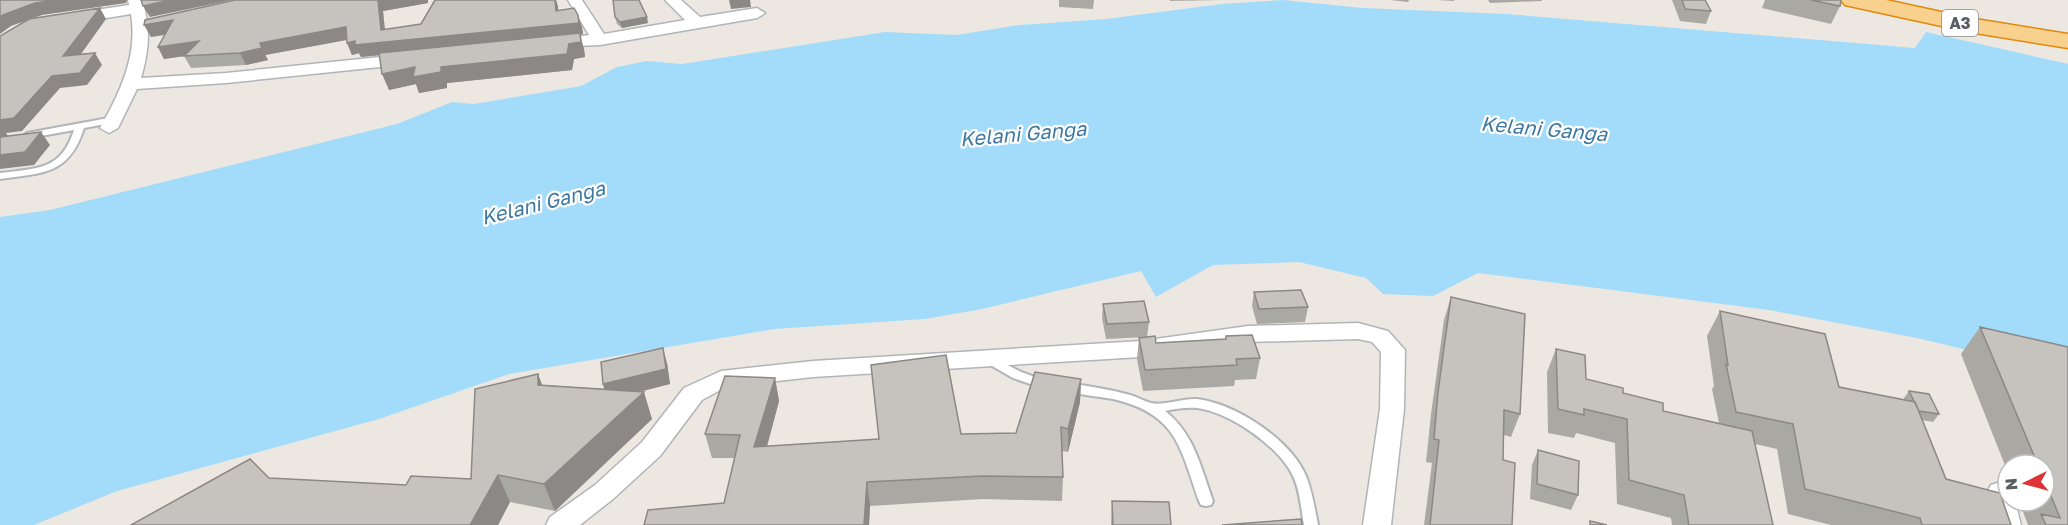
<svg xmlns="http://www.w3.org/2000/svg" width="2068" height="525" font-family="'Golos Text',sans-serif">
<rect width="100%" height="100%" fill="#ece8e1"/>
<!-- water -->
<path fill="#a2dcfa" d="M1283,0L1363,8L1507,14L1915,48L1926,32L2068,64V374L1917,338L1769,310L1478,273L1433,296L1383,294L1366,278L1299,262L1213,265L1156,297L1141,271L982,309L925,319L775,329L509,374L379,419L117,491L34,525H0V217L50,210L397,124L452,102L474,104L581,86L617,67L647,61L682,64L885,32L956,35L1020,25L1106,19L1222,4Z"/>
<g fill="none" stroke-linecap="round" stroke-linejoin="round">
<defs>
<path id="lane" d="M114,117L117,118V122L84,128C69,175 43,173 0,179V173C37,168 61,171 74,130L30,138L27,137L25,135L27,133Z
M991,356L1021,372L1049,382L1051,385L1049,388L1045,389L1013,378L987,363L985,360L987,357Z
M1067,383C1088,386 1109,389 1130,395C1137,397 1144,401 1151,403C1162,406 1183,398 1197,399C1236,404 1290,439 1306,476C1312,491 1315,509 1318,525H1304C1301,509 1300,490 1293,476C1279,446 1229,412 1197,408C1186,407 1175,409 1165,411C1194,433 1201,468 1213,501L1211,505L1206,506L1201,505L1199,501C1180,447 1177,414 1113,399C1096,396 1079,395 1063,390L1061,387L1063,384Z"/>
<path id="street" d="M128,0H142C151,27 149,51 141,78L226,73L409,54L417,59L409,64L226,83L137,89L118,128L109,133L100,128C120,93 138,55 131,14L76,23L68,18L76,13L129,5Z
M568,0H582L604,34L685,20L665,0H681L700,17L757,8L765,13L757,18L600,45L550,47L548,44L550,41L589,35Z
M1358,323L1388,331L1405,350L1404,409L1391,525H1363L1380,409L1381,352L1372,342L1358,339L1248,342L1141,357L813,377L726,387L702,400L660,456L613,499L580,525H546L550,517L595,485L642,442L684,388L721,371L813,361L1141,341L1248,326Z
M2000,482L2008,484V501H2015L2021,525H1993L1987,492L1991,485Z"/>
<path id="highway" d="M1841,0H1886L1969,18L2068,34V48L1969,32L1845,5Z"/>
</defs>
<!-- lane casing -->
<use href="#lane" stroke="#b1b4b8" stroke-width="4"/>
<!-- street casing -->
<use href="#street" stroke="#b1b4b8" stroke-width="3"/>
<!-- highway casing -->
<use href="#highway" stroke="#e0890c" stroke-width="3"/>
<!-- lane -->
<use href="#lane" fill="#fff" fill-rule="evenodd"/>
<!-- street -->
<use href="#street" fill="#fff" fill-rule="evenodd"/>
<!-- highway -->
<use href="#highway" fill="#f7d18d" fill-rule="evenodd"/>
</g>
<!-- wall -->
<path fill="#aaa8a3" d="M235,0H428V3L383,11L385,30L421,24L435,0H556L558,11L582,27L583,34L580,35L584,49L585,57L574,59L572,70L447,83V88L419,93L416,84L389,90L379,55L361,57L359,53L352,55L347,43V40L265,55L268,60L246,65L191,68L184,56L164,59L158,47L165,35L151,37Z
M1059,0H1094L1093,9L1059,7Z
M1170,0H1222L1170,1Z
M1390,0H1409L1408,2Z
M1437,0H1454V1Z
M1488,0H1542V1L1490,3Z
M1672,0H1705L1711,11L1706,24L1680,21Z
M1765,0H1841L1840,6L1831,24L1762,8Z
M615,17L648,23L622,28L617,24Z
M1254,292L1308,307L1305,322L1257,324L1252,306Z
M1451,297L1520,414L1511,437L1504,435L1503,460L1512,525H1424L1432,463L1426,462L1431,414L1444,320Z
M1103,304L1149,322L1147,337L1106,339L1102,318Z
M1720,311L1839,387L1904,400V398L1909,391L1939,414L1933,422L1922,420L1946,479L2011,525H1831L1788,514L1777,449L1755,444L1773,525H1672L1671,518L1617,504L1615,443L1576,433L1574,438L1548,433L1547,372L1556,349L1586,379L1623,393L1663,411L1719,423L1712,389L1714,386L1707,336Z
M1980,327L2068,347V525H2028L2019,501H2044V465H2008V473L1961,354Z
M1226,336L1260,358L1256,379L1235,380L1234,386L1143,391L1137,359L1139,338L1156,343L1225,339Z
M667,363L670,384L640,392L652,419L555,511L510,502L498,525H131L269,478L406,485L471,479L538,374L542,385L604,389L603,384Z
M775,378L779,401L767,447L961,434L1016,433L1081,379L1080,402L1068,452L1062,451L1063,477L1062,501L983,499L870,506L869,525H644L724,503L735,458H712L705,434Z
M1538,450L1578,495L1571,510L1530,499L1532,465Z
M1112,501L1171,525H1111Z"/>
<!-- shaded-wall -->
<path fill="#8b8885" d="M58,0H127L126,3L42,15L11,26L0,34V17L3,15L35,3Z
M171,0H232L150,17L143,6Z
M378,0H428V3L383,11L386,42L578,15L582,27L583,34L580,35L584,49L585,57L574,59L572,70L447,83V88L419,93L416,84L389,90L382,74L415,67H441L569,44L580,35L361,57L359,53L352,55L347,43L355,41L381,30Z
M555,0H556L558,6L559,23L556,11Z
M729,0H750L751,7L731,9Z
M100,8L106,19L71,68L63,56Z
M647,17L648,23L622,28L620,22Z
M173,20L179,32L151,37L144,25Z
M346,27L351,39L265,55L260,43Z
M199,41L205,53L164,59L158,47Z
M262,48L268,60L246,65L240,53Z
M95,53L102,65L87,85L60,88L22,131L6,133L12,143H0V120L52,76Z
M41,132L50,145L34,165L0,169V155Z
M663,348L667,363L670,384L608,399L603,384Z
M538,374L548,401L538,385Z
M775,378L779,401L760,471L754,447Z
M1081,379L1080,402L1068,452V429Z
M644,392L652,419L555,511L544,484Z
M498,475L510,502L498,525H470Z
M867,482L870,506L869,525H864Z"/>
<!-- building -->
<path fill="#c6c3be" stroke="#8b8885" stroke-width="1.5" d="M0,0H58L35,3L3,15L0,17Z
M141,0H171L143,6Z
M235,0H378L381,30L421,24L435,0H555L556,11L574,8L578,15L579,23L355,45V41L347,43L346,27L260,43L262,48L240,53L184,56L199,41L158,47L173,20L144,25L145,20Z
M613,0H639L647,17L620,22L615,17Z
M1682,0H1705L1711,11L1685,9Z
M1811,0H1841L1840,6Z
M100,8L63,56L95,53L80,73L52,76L14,118L0,120V36L29,19Z
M580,33L581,42L569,44L567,54L441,67V72L413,77L415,67L382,74L379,53Z
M41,132L25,152L0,155V137Z
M1301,290L1308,307L1259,309L1254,292Z
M1451,297L1525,314L1520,414L1504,410L1503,460L1515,463L1512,525H1430L1439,440L1434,439L1438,392Z
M1144,301L1149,322L1107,324L1103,304Z
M1720,311L1825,334L1839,387L1915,402L1946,479L2000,493L2011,525H1922L1920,518L1805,489L1793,424L1736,412L1726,364L1728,365Z
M1980,327L2068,347V525H2046L2041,514L2060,518L2044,479V465H2038Z
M1252,335L1260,358L1236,359L1237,365L1145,370L1139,338L1155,336L1156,343L1226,339V336Z
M663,348L666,369L603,384L601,362Z
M1556,349L1585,355L1586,379L1623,388V393L1663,403V411L1752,431L1773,525H1689L1684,495L1629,480L1627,419L1584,409V415L1558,409Z
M946,355L961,434L1016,433L1035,372L1081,379L1068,429L1061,427L1063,477L982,476L867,482L864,525H644L648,510L724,503L740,435L705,434L725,376L775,378L754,447L879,439L871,365Z
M538,374V385L644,392L544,484L498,475L470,525H131L250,459L269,478L406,485L411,476L471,479L475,389Z
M1909,391L1929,394L1939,414L1919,411Z
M1538,450L1579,461L1578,495L1537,484Z
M1112,501L1169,502L1171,525H1113Z
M1301,519L1302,525H1222Z
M1590,521L1607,525H1590Z"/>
<g text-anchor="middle" stroke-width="4.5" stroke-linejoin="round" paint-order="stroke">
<!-- shield labels -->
<rect fill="#fff" stroke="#8b8e90" stroke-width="1.5" x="1942" y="10" width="36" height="26" rx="4.5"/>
<g font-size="16" font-weight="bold" fill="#595d61">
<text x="1960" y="29">A3</text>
</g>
<!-- water labels -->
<g font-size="20" font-style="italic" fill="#3f79a2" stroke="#fff">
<text transform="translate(1544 129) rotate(5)" y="7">Kelani Ganga</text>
<text transform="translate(1023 134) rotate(-5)" y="7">Kelani Ganga</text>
<text transform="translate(543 203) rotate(-14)" y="7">Kelani Ganga</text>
</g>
</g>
<!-- north arrow -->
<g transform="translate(2026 483) rotate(265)"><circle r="28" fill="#ffffff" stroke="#bdbec0" stroke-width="1.5"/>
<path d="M0-4.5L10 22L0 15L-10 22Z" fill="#df3437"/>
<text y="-9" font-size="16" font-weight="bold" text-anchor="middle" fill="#595d61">N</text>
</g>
</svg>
